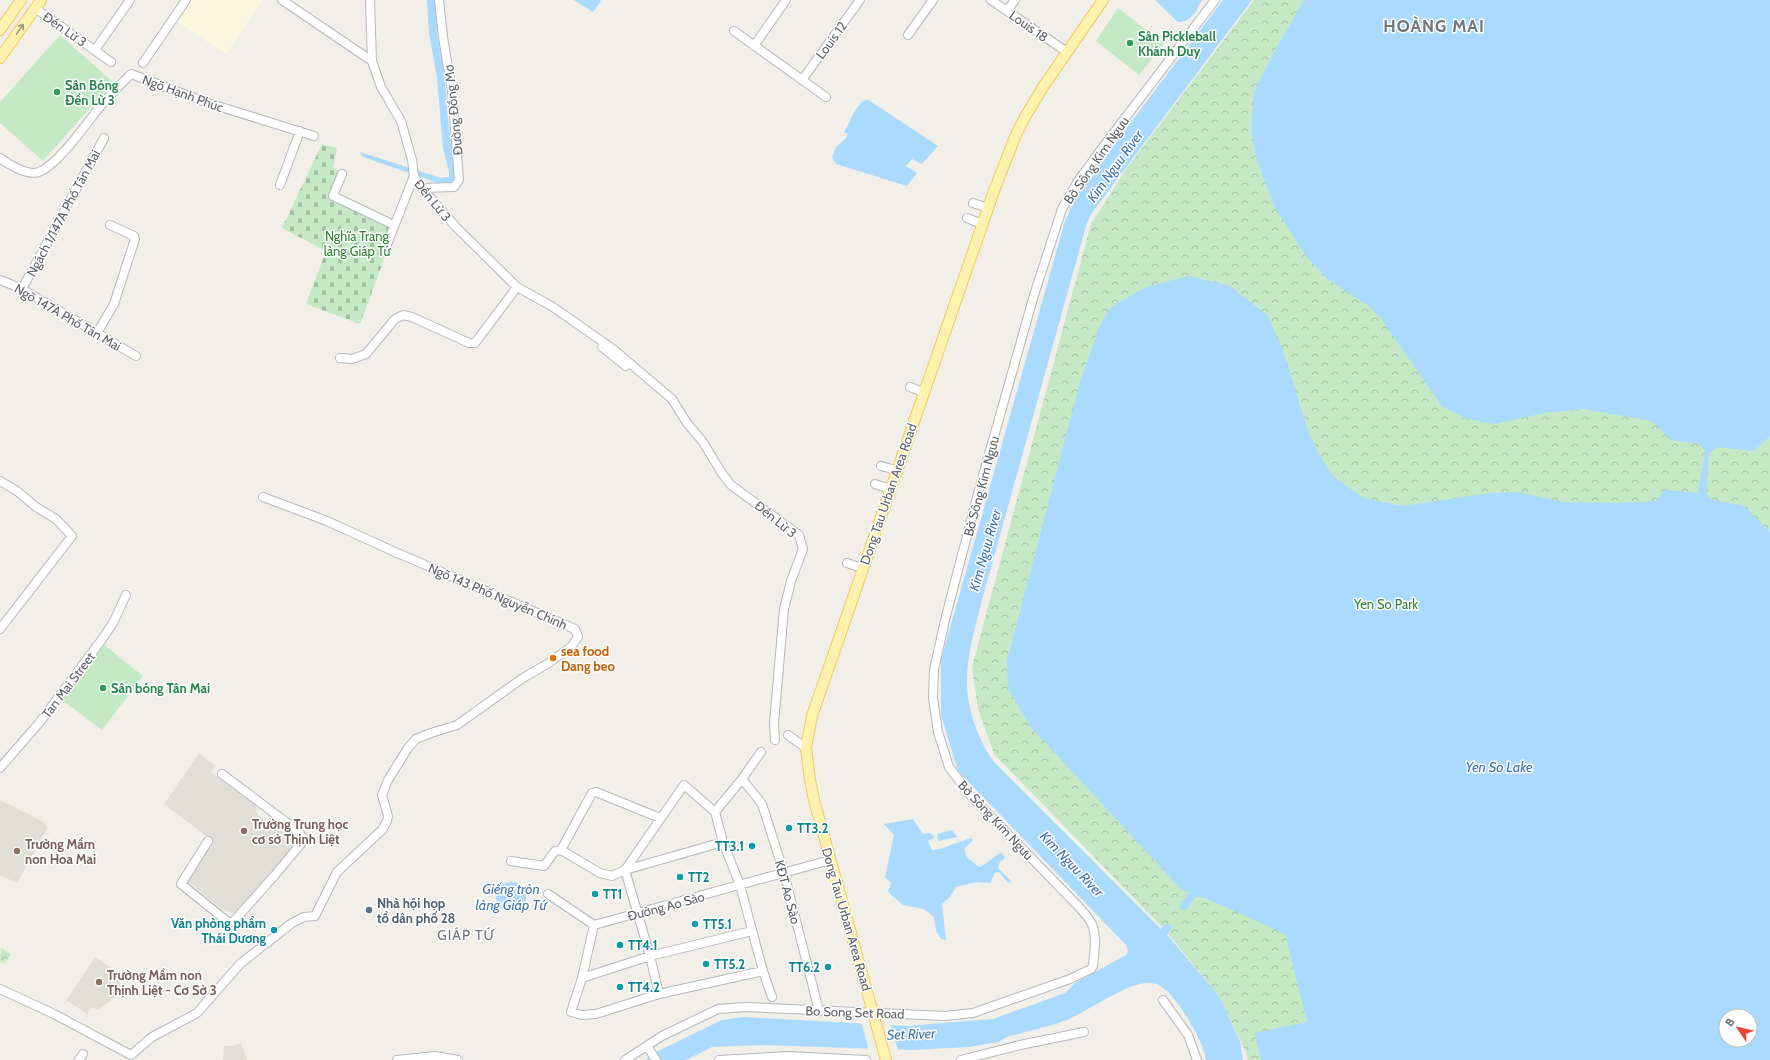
<svg xmlns="http://www.w3.org/2000/svg" width="1770" height="1060" font-family="Cabin,sans-serif">
<defs>
<pattern id="cemetery-stones" width="16" height="16" patternUnits="userSpaceOnUse"><rect width="16" height="16" fill="#c5e8c5"/><path d="M2 7V4a2 2 0 0 1 4 0v3zM10 15v-3a2 2 0 0 1 4 0v3z" fill="#a3c0a4"/></pattern>
<pattern id="park-crowns" width="20" height="18" patternUnits="userSpaceOnUse"><rect width="20" height="18" fill="#c5e8c5"/><path d="M2 6a3 3 0 1 1 6 0M12 15a3 3 0 1 1 6 0" fill="none" stroke="#a3c0a4"/></pattern>
</defs>
<rect width="100%" height="100%" fill="#f1efe8"/>
<!-- commercial -->
<path fill="#fef7e0" d="M190,0H262L226,54L176,21Z"/>
<!-- education -->
<path fill="#e1ded6" d="M199,753L215,766L211,772L256,806L257,814L272,826L281,824L297,836V842L236,913L224,911L188,882L187,876L210,839L164,804Z
M0,800L42,821L48,827L17,883L0,875Z
M95,957L118,973L122,992L98,1010L92,1007L87,1014L66,1000Z
M241,1043L247,1060H223L224,1046H232Z"/>
<!-- cemetery -->
<path fill="url(#cemetery-stones)" d="M322,144L337,148L333,167L341,173L332,196L396,227L360,324L306,304L326,251L282,228Z"/>
<!-- park -->
<path fill="url(#park-crowns)" fill-rule="evenodd" d="M1254,0H1770V1060H1248L1246,1052L1219,996L1165,930L994,754L978,709L972,667L1091,224L1127,168ZM1726,1016H1750V1040H1726Z
M1,948L11,954L4,964L0,962Z"/>
<!-- pitch -->
<path fill="#c5e8c5" d="M1118,8L1164,44L1139,75L1096,41Z
M60,35L113,82L43,161L0,123V102Z
M104,645L143,676L102,730L62,700Z"/>
<!-- water -->
<path fill="#aadaff" fill-rule="evenodd" d="M427,0H436L437,34L443,62L449,130L456,175L451,184L444,185L363,157L360,152L441,178L449,177V171L443,148L437,78L429,33Z
M574,0H600L601,1L593,12Z
M1155,0H1202C1196,11 1192,22 1178,22Z
M1223,0H1252L1091,214L1086,226L982,600C976,626 967,653 967,679C966,706 978,741 995,763L1169,937L1219,996L1240,1041L1243,1060H1206C1204,1042 1175,991 1158,985C1155,983 1149,983 1146,983C1126,984 1089,1010 1069,1019C1049,1027 1028,1031 1007,1037L998,1042L969,1047L912,1050L762,1045L712,1047L686,1060H646L656,1052L722,1020L743,1017L907,1026L993,1019L1065,993L1075,983L1126,955L1128,951L1126,945L958,771L941,715V660L1065,221L1077,194Z
M1304,0H1770V436L1754,451L1717,447L1709,454L1706,492L1710,499L1744,506L1770,532V1060H1261L1255,1033L1307,1022L1285,934L1212,901L1182,890L1030,726L1008,689L1007,661L1080,382L1100,325L1111,307L1146,287L1189,276L1230,286L1268,316L1285,356L1307,428L1318,453L1333,476L1363,498L1403,506L1490,493L1516,492L1564,502L1617,503L1656,501L1665,490L1698,493L1705,450L1699,444L1671,440L1652,421L1583,409L1544,413L1494,424L1467,419L1442,406L1382,320L1370,307L1326,278L1305,255L1274,206L1256,158L1251,129L1254,92L1274,52ZM1726,1016H1750V1040H1726Z
M867,99L938,146L922,164L912,159L906,166L917,173L907,186L836,164L832,158L836,147L846,138L848,134L844,132C851,122 854,105 867,99Z
M913,819L923,834L929,833L933,835L934,838L928,841L932,850L940,849L971,838L973,840L964,849L967,857L979,867L985,864L1000,853L1003,854L1005,858L1000,862L998,868L1011,881L1008,883L999,872L995,873L990,883L976,882L956,887L950,897L942,904L946,940L941,939L936,931L934,917L924,909L903,905L888,892L891,883L885,877L894,835L884,824Z
M952,830L957,837L938,841L937,834Z
M496 897a15 15 0 1 1 30 0a15 15 0 1 1-30 0Z"/>
<!-- pier -->
<path fill="#f1efe8" d="M861,1021L890,1023L898,1050H869Z"/>
<g fill="none" stroke-linecap="round" stroke-linejoin="round">
<!-- canal -->
<path stroke="#aadaff" stroke-width="8" d="M1184,906L1193,894
M1157,941L1167,928"/>
<defs>
<path id="minor" d="M282,0L372,61
M370,0L372,61L381,87L401,121L412,160L414,176L422,188L456,227L517,287L553,307L613,349L672,399L687,423L703,442L721,472L731,485L799,535L803,549L791,581L784,609L774,723L775,740
M991,0L1067,52
M35,8L111,62
M1007,11L1015,0
M734,31L826,97
M908,35L933,0
M754,46L786,0
M95,50L130,0
M143,63L186,0
M802,80L860,0
M0,158C9,165 28,176 39,172C60,163 88,121 103,103C112,93 122,83 131,74L205,102L314,136
M342,174L333,196L394,225
M280,185L300,131
M422,188L454,187L459,180L452,91L443,37L439,0
M973,203L988,208
M967,218L982,224
M384,252L414,176
M0,280L22,289L136,356
M22,289L104,138
M97,333L114,304L135,239L134,236L110,225
M602,347L626,366
M340,358L352,359L366,354L395,319L403,315L412,317L469,343H475L517,287
M910,387L923,392
M881,466L896,470
M0,481L17,491L36,507L56,519L72,536L0,629
M875,484L890,489
M847,563L862,568
M788,735L806,748
M0,768L39,723L103,638L113,623L126,595
M742,779L762,804L784,873L819,1011
M715,812L742,779L761,752
M208,841L181,884L228,922H233L275,875L304,840L299,832L222,774
M561,850L592,793L596,792L660,818
M511,861L544,866L555,851L561,850L600,873L612,876L625,870L723,842
M625,870L684,785L715,812L723,842L740,885L763,971L772,997
M625,870L650,956L659,994
M548,894L594,925
M594,925L582,978L571,1012L582,1015L596,1014L659,994L763,971
M594,925L830,860
M582,978L650,956L752,931
M0,989L54,1014L131,1055
M1163,1000L1188,1035L1197,1060
M647,1046L656,1060
M131,1055L152,1037L197,1013L240,964L292,923L304,917L315,916L337,872L382,830L387,821L388,816L382,795L388,780L408,748L416,739L431,733L457,725L523,678L547,664L571,647L578,637L575,629L395,552L327,521L263,497
M79,1060L83,1054
M397,1060L435,1056L458,1060
M625,1060L662,1036L718,1009L745,1007L945,1016L973,1013L1070,979L1091,969L1093,966C1094,954 1097,939 1093,927C1091,919 1083,912 1078,906L970,795L949,767L938,732L933,698L934,670L945,620L980,486L1034,295L1062,209L1078,181L1103,147L1215,0
M719,1060L788,1056L866,1060
M961,1060L1020,1045L1084,1032"/>
<path id="major" d="M0,30L21,0
M0,58L41,0
M886,1060L814,800L810,780L806,748L812,716L994,191L1015,137L1025,117L1043,87L1103,0"/>
</defs>
<!-- minor casing -->
<use href="#minor" stroke="#b5b8bc" stroke-width="10"/>
<!-- major casing -->
<use href="#major" stroke="#f2c960" stroke-width="12"/>
<!-- minor -->
<use href="#minor" stroke="#fff" stroke-width="8"/>
<!-- major -->
<use href="#major" stroke="#fff2af" stroke-width="10"/>
</g>
<!-- one-way arrows -->
<defs><path id="oneway-shaft" d="M-6 0H5M1.5-3L5.5 0L1.5 3" fill="none" stroke-width="1.6" stroke-linecap="round" stroke-linejoin="round"/></defs>
<use stroke="#979581" href="#oneway-shaft" transform="translate(20 29) rotate(-55)"/>
<!-- markers -->
<g fill="#2e9e5b" stroke="#fff" stroke-width="1.5">
<circle cx="1130" cy="43" r="4"/>
<circle cx="57" cy="92" r="4"/>
<circle cx="103" cy="688" r="4"/>
</g>
<circle fill="#e8710a" stroke="#fff" stroke-width="1.5" cx="553" cy="658" r="4"/>
<g fill="#0f9aa8" stroke="#fff" stroke-width="1.5">
<circle cx="789" cy="828" r="4"/>
<circle cx="752" cy="846" r="4"/>
<circle cx="680" cy="877" r="4"/>
<circle cx="595" cy="894" r="4"/>
<circle cx="695" cy="924" r="4"/>
<circle cx="274" cy="930" r="4"/>
<circle cx="620" cy="945" r="4"/>
<circle cx="706" cy="964" r="4"/>
<circle cx="828" cy="967" r="4"/>
<circle cx="620" cy="987" r="4"/>
</g>
<g fill="#8d6e63" stroke="#fff" stroke-width="1.5">
<circle cx="244" cy="831" r="4"/>
<circle cx="17" cy="851" r="4"/>
<circle cx="99" cy="982" r="4"/>
</g>
<circle fill="#5c6f8a" stroke="#fff" stroke-width="1.5" cx="369" cy="910" r="4"/>
<g text-anchor="middle" stroke-width="3" stroke-linejoin="round" paint-order="stroke">
<!-- street labels -->
<g font-size="13" fill="#5f6368" stroke="#fff">
<text transform="translate(1029 26) rotate(35)" y="5">Louis 18</text>
<text transform="translate(65 29) rotate(35)" y="5">Đền Lừ 3</text>
<text transform="translate(831 40) rotate(-54)" y="5">Louis 12</text>
<text transform="translate(183 93) rotate(20)" y="5">Ngõ Hạnh Phúc</text>
<text transform="translate(453 110) rotate(-96)" y="5">Đường Đồng Mơ</text>
<text transform="translate(1096 160) rotate(-55)" y="5">Bờ Sông Kim Ngưu</text>
<text transform="translate(433 200) rotate(51)" y="5">Đền Lừ 3</text>
<text transform="translate(63 213) rotate(-62)" y="5">Ngách 1/147A Phố Tân Mai</text>
<text transform="translate(68 317) rotate(30)" y="5">Ngõ 147A Phố Tân Mai</text>
<text transform="translate(981 486) rotate(-75)" y="5">Bờ Sông Kim Ngưu</text>
<text transform="translate(888 494) rotate(-71)" y="5">Dong Tau Urban Area Road</text>
<text transform="translate(776 519) rotate(39)" y="5">Đền Lừ 3</text>
<text transform="translate(498 596) rotate(23)" y="5">Ngõ 143 Phố Nguyễn Chính</text>
<text transform="translate(68 685) rotate(-53)" y="5">Tan Mai Street</text>
<text transform="translate(996 820) rotate(47)" y="5">Bờ Sông Kim Ngưu</text>
<text transform="translate(788 892) rotate(75)" y="5">KĐT Ao Sào</text>
<text transform="translate(666 906) rotate(-15)" y="5">Đường Ao Sào</text>
<text transform="translate(847 919) rotate(74)" y="5">Dong Tau Urban Area Road</text>
<text transform="translate(855 1012) rotate(2)" y="5">Bo Song Set Road</text>
</g>
<!-- leisure labels -->
<g font-size="13" font-weight="bold" fill="#27864d" stroke="#fff" text-anchor="start">
<text x="1138" y="41">Sân Pickleball<tspan x="1138" dy="15">Khánh Duy</tspan></text>
<text x="65" y="90">Sân Bóng<tspan x="65" dy="15">Đền Lừ 3</tspan></text>
<text x="111" y="693">Sân bóng Tân Mai</text>
</g>
<!-- park labels -->
<g font-size="13" fill="#348238" stroke="#fff">
<text x="357" y="241">Nghĩa Trang<tspan x="357" dy="15">làng Giáp Tứ</tspan></text>
<text x="1386" y="609">Yen So Park</text>
</g>
<!-- food labels -->
<g font-size="13" font-weight="bold" fill="#c56008" stroke="#fff" text-anchor="start">
<text x="561" y="656">sea food<tspan x="561" dy="15">Dang beo</tspan></text>
</g>
<!-- education labels -->
<g font-size="13" font-weight="bold" fill="#785e54" stroke="#fff" text-anchor="start">
<text x="252" y="829">Trường Trung học<tspan x="252" dy="15">cơ sở Thịnh Liệt</tspan></text>
<text x="25" y="849">Trường Mầm<tspan x="25" dy="15">non Hoa Mai</tspan></text>
<text x="107" y="980">Trường Mầm non<tspan x="107" dy="15">Thịnh Liệt - Cơ Sở 3</tspan></text>
</g>
<!-- culture labels -->
<g font-size="13" font-weight="bold" fill="#0d838f" stroke="#fff" text-anchor="start">
<text x="797" y="833">TT3.2</text>
<text x="744" y="851" text-anchor="end">TT3.1</text>
<text x="688" y="882">TT2</text>
<text x="603" y="899">TT1</text>
<text x="266" y="928" text-anchor="end">Văn phòng phẩm<tspan x="266" dy="15">Thái Dương</tspan></text>
<text x="703" y="929">TT5.1</text>
<text x="628" y="950">TT4.1</text>
<text x="714" y="969">TT5.2</text>
<text x="820" y="972" text-anchor="end">TT6.2</text>
<text x="628" y="992">TT4.2</text>
</g>
<!-- service labels -->
<g font-size="13" font-weight="bold" fill="#4e5e75" stroke="#fff" text-anchor="start">
<text x="377" y="908">Nhà hội họp<tspan x="377" dy="15">tổ dân phố 28</tspan></text>
</g>
<!-- water labels -->
<g font-size="14" font-style="italic" fill="#4174aa" stroke="#fff">
<text transform="translate(1115 166) rotate(-54)" y="5">Kim Nguu River</text>
<text transform="translate(985 550) rotate(-74)" y="5">Kim Nguu River</text>
<text x="1499" y="772">Yen So Lake</text>
<text transform="translate(1072 864) rotate(46)" y="5">Kim Nguu River</text>
<text x="511" y="894">Giếng tròn<tspan x="511" dy="16">làng Giáp Tứ</tspan></text>
<text transform="translate(911 1034) rotate(-2)" y="5">Set River</text>
</g>
<!-- neighbourhood labels -->
<g font-size="14" letter-spacing="1" fill="#70757a" stroke="#fff">
<text x="466" y="940">GIÁP TỨ</text>
</g>
<!-- district labels -->
<g font-size="17" font-weight="bold" letter-spacing="1" fill="#70757a" stroke="#fff">
<text x="1434" y="32">HOÀNG MAI</text>
</g>
</g>
<!-- north arrow -->
<g transform="translate(1738 1028) rotate(305)"><circle r="19" fill="#ffffff" stroke="#bfc1c3"/>
<path d="M0-3L7 15L0 10L-7 15Z" fill="#ea4335"/>
<text y="-6" font-size="11" font-weight="bold" text-anchor="middle" fill="#5f6368">B</text>
</g>
</svg>
